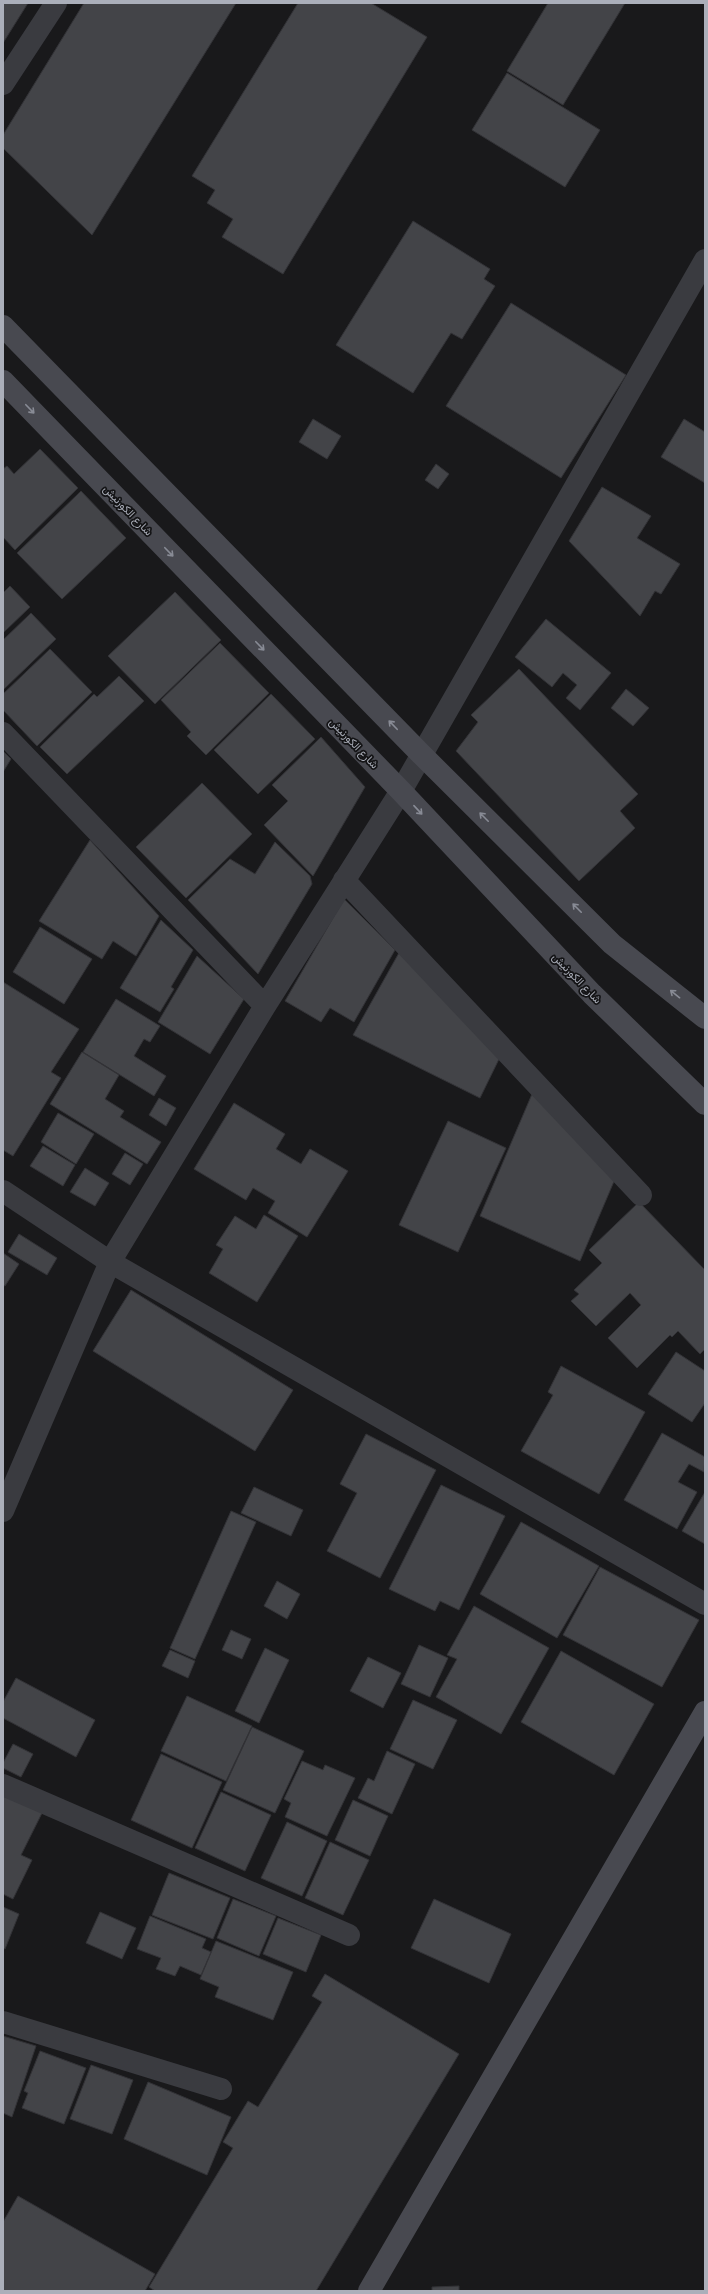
<svg xmlns="http://www.w3.org/2000/svg" width="708" height="2294" font-family="Lato,Vazirmatn,sans-serif">
<rect width="100%" height="100%" fill="#19191b"/>
<!-- building -->
<path fill="#434448" stroke="#333337" d="M3,3H28L3,43Z
M84,3H236L92,235L3,148V135Z
M298,3H371L427,37L283,274L222,237L233,219L207,203L215,190L192,176Z
M548,3H625L563,105L507,71Z
M507,73L600,130L565,187L472,130Z
M413,221L490,269L484,279L495,286L462,339L451,333L413,393L336,345Z
M511,303L626,375L561,478L446,406Z
M313,419L341,436L327,459L299,442Z
M684,419L705,432V483L661,457Z
M40,449L78,488L15,550L3,537V469L7,466L14,474Z
M436,464L449,474L438,489L425,480Z
M602,487L651,516L637,538L680,564L661,594L655,591L640,616L569,541Z
M81,491L126,538L62,599L17,553Z
M10,586L30,607L3,633V593Z
M175,592L221,640L155,704L108,656Z
M31,613L56,639L3,690V640Z
M546,619L611,673L580,710L566,698L577,685L563,673L552,687L515,657Z
M220,643L269,693L206,755L187,736L191,732L161,700Z
M50,649L92,692L37,746L3,710V694Z
M519,669L638,794L620,811L635,828L579,881L456,751L478,722L471,715Z
M119,676L144,701L67,774L40,747L94,694L97,697Z
M626,689L649,708L633,726L611,708Z
M271,694L315,739L258,794L214,750Z
M321,737L365,787L313,876L264,825L288,801L272,785Z
M3,751L11,759L3,772Z
M202,783L252,834L186,898L136,847Z
M90,840L159,916L136,956L113,941L102,959L39,921Z
M275,842L310,876L312,884L258,974L188,900L230,859L255,874Z
M344,899L395,950L354,1022L330,1008L321,1022L285,1001Z
M161,920L193,950L171,987L174,989L160,1012L120,988Z
M40,927L92,959L64,1004L13,972Z
M400,951L501,1055L480,1098L353,1035Z
M197,956L244,999L210,1054L158,1022Z
M3,982L79,1029L51,1072L61,1078L13,1156L3,1150Z
M116,999L160,1026L150,1042L144,1039L134,1056L166,1076L154,1096L83,1052Z
M82,1052L119,1075L105,1099L124,1111L120,1117L161,1142L147,1164L50,1104Z
M532,1094L615,1179L580,1261L480,1216Z
M159,1098L176,1108L166,1126L149,1115Z
M234,1103L285,1134L276,1149L301,1164L310,1149L348,1171L307,1237L268,1213L275,1201L253,1188L246,1200L194,1169Z
M58,1113L94,1134L76,1164L41,1142Z
M448,1121L506,1148L458,1252L399,1225Z
M43,1146L75,1165L63,1186L30,1166Z
M125,1153L143,1164L130,1185L112,1174Z
M85,1168L109,1183L95,1206L70,1192Z
M639,1202L705,1270V1349L700,1354L678,1331L672,1337L670,1335L637,1368L608,1338L641,1305L630,1293L596,1326L571,1301L579,1294L574,1290L602,1263L589,1250Z
M264,1215L298,1236L257,1302L209,1273L223,1249L216,1245L235,1216L256,1229Z
M19,1234L57,1258L47,1275L8,1252Z
M3,1253L19,1264L5,1286L3,1285Z
M131,1290L293,1390L255,1451L93,1351Z
M676,1352L705,1371V1403L692,1422L648,1394Z
M561,1366L645,1412L599,1494L521,1451L553,1395L548,1392Z
M662,1433L705,1457L704,1472L689,1464L678,1482L697,1492L677,1529L624,1500Z
M366,1434L436,1470L380,1578L327,1551L357,1493L340,1484Z
M441,1485L505,1516L459,1610L440,1601L435,1611L389,1589Z
M254,1487L303,1510L291,1536L241,1513Z
M705,1492V1544L682,1531Z
M231,1511L256,1522L195,1659L170,1648Z
M521,1522L599,1566L557,1638L480,1594Z
M600,1567L699,1620L662,1687L563,1635Z
M277,1581L300,1594L287,1619L264,1606Z
M474,1606L549,1648L501,1734L436,1697L457,1659L447,1655Z
M231,1630L251,1639L242,1659L222,1650Z
M419,1645L448,1658L430,1697L401,1684Z
M265,1648L289,1660L259,1723L235,1711Z
M170,1650L195,1661L188,1678L162,1666Z
M561,1651L654,1704L614,1775L521,1722Z
M368,1657L401,1673L383,1708L350,1691Z
M16,1678L95,1720L76,1757L3,1718V1702Z
M187,1696L252,1726L226,1781L161,1751Z
M413,1700L457,1720L433,1769L390,1749Z
M252,1727L304,1751L275,1813L223,1790Z
M13,1744L33,1754L21,1777L3,1768V1763Z
M387,1751L415,1764L392,1814L358,1798L368,1778L374,1781Z
M161,1754L222,1782L192,1848L131,1820Z
M302,1761L323,1770L325,1765L355,1778L327,1836L285,1817L291,1803L284,1799Z
M3,1792L43,1811L21,1855L32,1860L13,1899L3,1894Z
M221,1792L271,1815L245,1871L195,1848Z
M353,1800L388,1816L370,1856L335,1840Z
M287,1822L327,1841L302,1896L261,1878Z
M330,1842L369,1860L343,1915L305,1898Z
M169,1873L230,1898L213,1939L152,1915Z
M233,1899L276,1916L259,1956L217,1938Z
M434,1899L511,1934L489,1983L411,1948Z
M3,1907L19,1914L5,1949L3,1948Z
M100,1912L136,1928L122,1959L86,1943Z
M150,1916L206,1939L202,1948L211,1952L201,1975L180,1966L175,1976L156,1969L161,1958L137,1949Z
M278,1918L321,1935L306,1972L263,1954Z
M216,1941L293,1972L273,2020L215,1997L219,1987L200,1979Z
M325,1974L459,2054L316,2291H155L149,2287L233,2148L223,2142L248,2101L258,2107L322,2002L312,1996Z
M3,2036L36,2046L12,2117L3,2113Z
M40,2051L86,2068L64,2124L22,2108L28,2093L24,2091Z
M91,2065L133,2080L112,2134L70,2119Z
M148,2082L231,2117L207,2175L124,2139Z
M18,2196L155,2274L145,2291H3V2222Z
M459,2286V2291H432V2287Z"/>
<g fill="none" stroke-linecap="round" stroke-linejoin="round">
<!-- street -->
<path stroke="#3a3b40" stroke-width="22" d="M3,84L56,3
M3,733L265,1006
M344,880L641,1195
M3,1191L110,1262L705,1604
M3,1511L110,1262L265,1006L401,791L705,260
M3,1785L349,1935
M3,2022L221,2089"/>
<!-- secondary -->
<path stroke="#484950" stroke-width="22" d="M3,326L421,754L612,944L705,1018
M3,381L401,791L592,994L705,1104
M369,2291L705,1712"/>
</g>
<!-- one-way arrows -->
<defs><path id="oneway-shaft" d="M-6 0H5M1.5-3L5.5 0L1.5 3" fill="none" stroke-width="1.6" stroke-linecap="round" stroke-linejoin="round"/></defs>
<g stroke="#888b95">
<use href="#oneway-shaft" transform="translate(30 409) rotate(46)"/>
<use href="#oneway-shaft" transform="translate(169 552) rotate(46)"/>
<use href="#oneway-shaft" transform="translate(260 646) rotate(46)"/>
<use href="#oneway-shaft" transform="translate(393 725) rotate(-134)"/>
<use href="#oneway-shaft" transform="translate(418 810) rotate(47)"/>
<use href="#oneway-shaft" transform="translate(484 817) rotate(-135)"/>
<use href="#oneway-shaft" transform="translate(577 908) rotate(-135)"/>
<use href="#oneway-shaft" transform="translate(675 994) rotate(-141)"/>
</g>
<g text-anchor="middle" stroke-width="3.5" stroke-linejoin="round" paint-order="stroke">
<!-- street labels -->
<g font-size="11" fill="#abafba" stroke="#141416">
<text transform="translate(128 510) rotate(46)" y="4">شارع الكورنيش</text>
<text transform="translate(354 743) rotate(46)" y="4">شارع الكورنيش</text>
<text transform="translate(577 978) rotate(46)" y="4">شارع الكورنيش</text>
</g>
</g>
<!-- border -->
<rect width="708" height="2294" fill="none" stroke="#abafba" stroke-width="8"/>
</svg>
